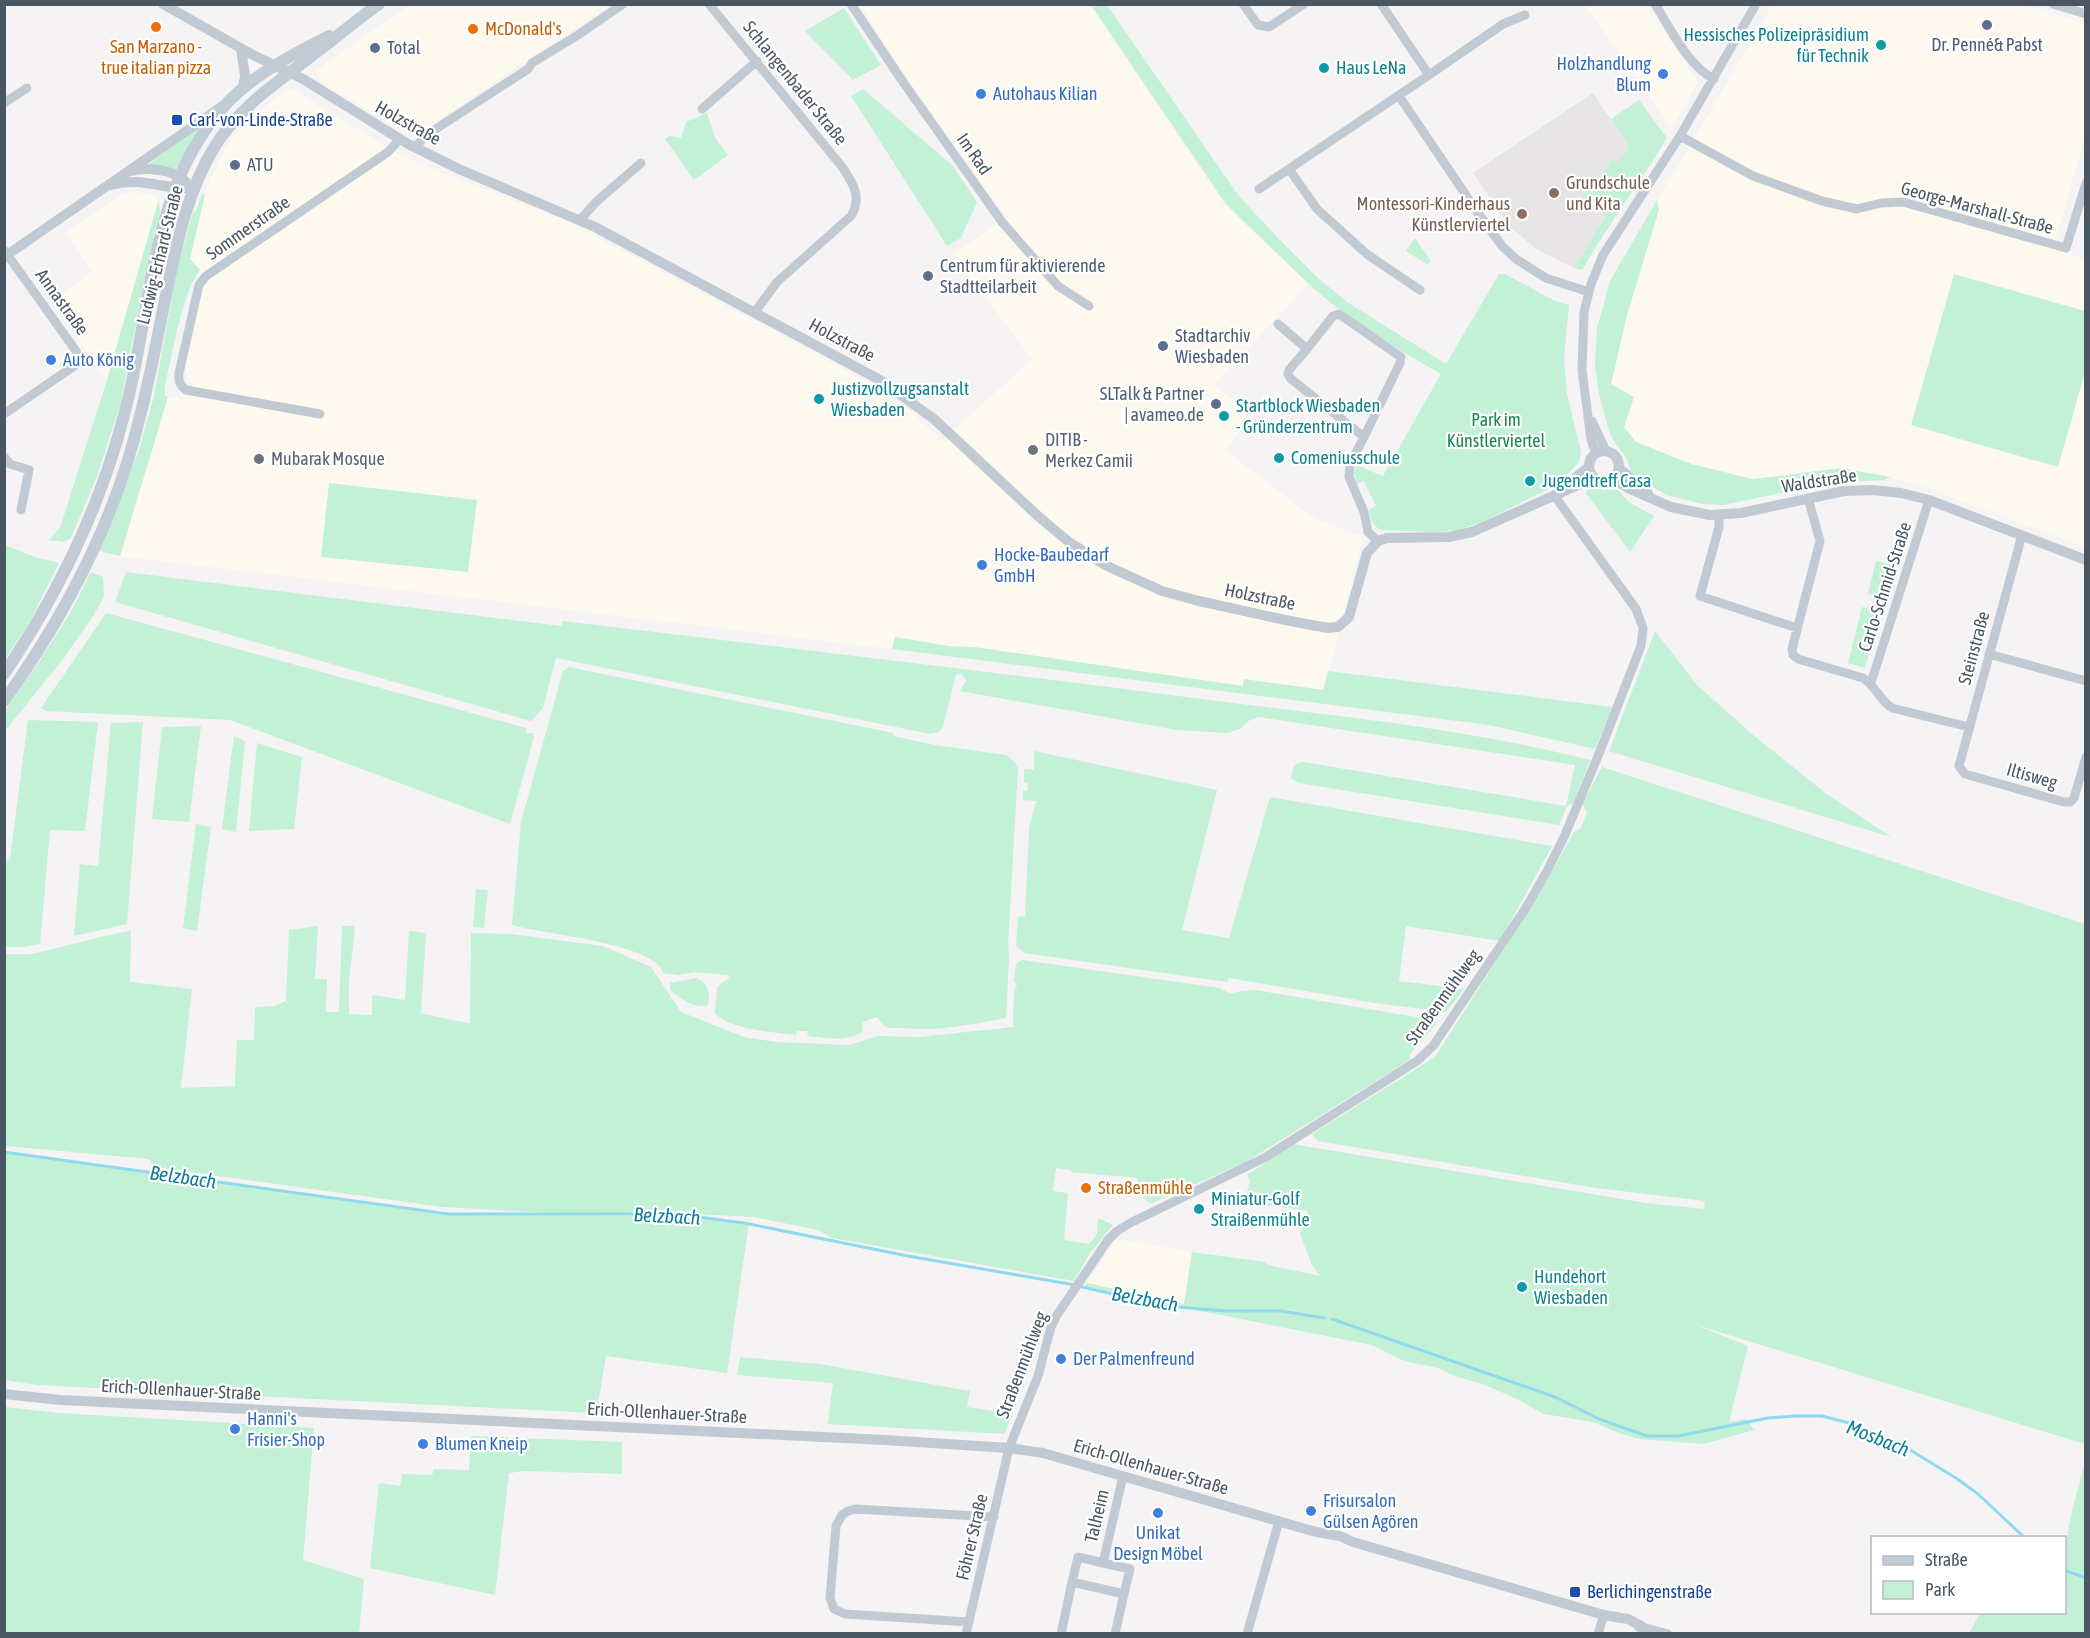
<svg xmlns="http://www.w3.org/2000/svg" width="2090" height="1638" font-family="'Asap Condensed',sans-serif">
<rect width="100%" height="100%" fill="#f5f3f3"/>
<!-- commercial -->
<path fill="#fdf9ef" d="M412,4H609V5L421,131L412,134L405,133L321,81L316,72L319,68Z
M859,4L1089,5L1225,205L1308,284L1214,385L1253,414L1226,450L1305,512L1315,518L1363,537L1324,690L1244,679L1243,686L974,647L949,646L896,637L892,649L120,556L168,397L190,398L192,384L188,380L184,365L203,286L208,280L190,259L207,187L223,153L236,132L268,104L285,92L291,90L296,91L399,155L571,223L879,388L914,414L942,441L1032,359L953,254L1007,217L913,87Z
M1585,5H1646L1698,82L1672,128Z
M1772,5H2023L2085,23V137L2053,249L2085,259V547L1933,490L1890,477L1841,468L1753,479L1691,464L1636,442L1623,427L1611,385L1627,315L1658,210L1657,200L1688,150Z
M133,192L151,194L155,196L158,202L107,380L51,302L92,272L65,233L121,195Z
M1117,1239L1192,1252L1184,1304L1087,1283Z"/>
<!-- education -->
<path fill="#e6e4e5" d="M1593,93L1630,148L1604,214L1606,216L1574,268L1536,249L1509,226L1473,173Z"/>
<!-- green -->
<path fill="#c3f1d5" d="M1091,5H1107L1238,195L1278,238L1319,279L1347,302L1446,364L1499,274H1505L1553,300L1569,305L1564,358L1567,394L1581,452L1579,462L1567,475L1550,488L1480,523L1458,530L1438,532L1380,530L1372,523L1369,510L1376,506L1364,481L1357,484L1354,473L1356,465L1383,476L1441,374L1408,355L1343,313L1311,286L1226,204Z
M844,8L881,65L853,80L805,31Z
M863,89L952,165L977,202L961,238L947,246L851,96Z
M1639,100L1667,138C1640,183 1608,225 1582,270L1574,268L1606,216L1582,196L1613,160L1617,163L1630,148L1611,119Z
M707,113L715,138L728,155L694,180L665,139L670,136L681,138L686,122Z
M202,123L176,170L149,164Z
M202,194L205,195L190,259L200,270C182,292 172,356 165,386V396L168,397L120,556L99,551L139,450L154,396L177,270L193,212L196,211Z
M1657,200L1659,210L1627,315L1611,384L1634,397L1624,427L1636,442L1691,464L1753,479L1841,468L1890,477L1884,480L1835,482L1723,505L1702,504L1667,495L1637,478L1631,472L1627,459L1615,443L1609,431L1599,394L1595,365L1597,328L1610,281Z
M158,202C163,211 157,223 154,233L120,405L97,476L71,538L64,542L49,540L60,528L107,380Z
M1415,238L1431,261L1428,265L1406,251Z
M1954,274L2085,311V372L2058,467L1911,425Z
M329,483L477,500L468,572L321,557Z
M1591,489L1618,490L1629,502L1654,516L1630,552L1585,492Z
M5,545L35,557L59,563L31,619L5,660Z
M1876,561L1894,565L1885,598L1868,594Z
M91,572L103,577L104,597L93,616L63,659L5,731V711L41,659L73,608Z
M126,572L561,626L563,621C773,646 984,671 1194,698C1326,715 1461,727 1590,760L1574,803L1567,806L1559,825L1299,783L1291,778L1294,765L1303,762L1566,806L1575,765L1258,717L1248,721L1240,729L1227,733L1177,730L960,691L964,683L967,682L962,674L956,675L943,727L939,732L930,734L556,658L543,708L531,721L115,602Z
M1862,607L1880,612L1865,668L1848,663Z
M106,613L526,728V733H532L534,737L510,824L230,720L46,711L41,708Z
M1655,631L1698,686L1753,735L1828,795L1891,837L1609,751Z
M895,637L949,646L974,647L1243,686L1244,679L1323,690L1328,671L1612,707L1595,749L1489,725L892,649Z
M569,667L893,733V736L935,745L1006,755L1014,761L1018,768L1008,944L1009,957L1006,1018C973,1024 938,1032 904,1028C898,1027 892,1029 886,1027C882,1025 880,1021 877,1017L863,1022L862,1032C847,1042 825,1038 808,1036L807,1031H797L796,1035C770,1031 736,1031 715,1014L717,987L729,978V975L694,972L679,975L663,973C656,943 541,934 512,925L521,822L563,671Z
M28,720L98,722L85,831L50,830L40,944L24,947H5V861L10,859Z
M143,722L127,924L74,936L80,864L98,866L111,723Z
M201,726L189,822L152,819L162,727Z
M234,736L245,741L236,832L222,829Z
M257,743L302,757L294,829L249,831Z
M1034,751L1217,790L1182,930L1229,938L1270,797L1552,846L1500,941L1406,926L1399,981L1464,989L1446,1012L1375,1003L1229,978L1227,982L1024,953L1016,946L1018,917L1025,916L1029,828L1036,801L1023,800V790L1027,791L1028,783L1024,782V769L1034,770Z
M1602,767L2085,924V1444L1696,1325L1748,1346L1729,1422L1746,1419L1754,1430L1704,1444L1641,1439L1621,1434L1593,1422L1544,1414L1517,1399L1485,1385L1455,1376L1438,1368L1404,1361L1372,1345L1083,1288L1087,1283L1184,1304L1192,1252L1265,1262L1268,1265L1320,1276L1312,1265L1300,1234L1308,1211L1245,1202L1250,1181L1247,1175L1293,1144L1646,1203L1704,1209L1705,1201L1596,1188L1318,1141L1312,1134L1435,1057L1543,887L1574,832L1581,828L1587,812L1582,804Z
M196,824L211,827L197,931L183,928Z
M476,889L488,890L484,928L473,927Z
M318,926L315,979H327L326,1012H339L342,926H355L349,982V1014L372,1015V995L405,1000L409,931L426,933L421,1013L456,1021L470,1023L471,933L511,934L603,946L651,967L681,1012L744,1037L776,1042L850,1045L877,1036L919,1037L1013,1027L1014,990L1017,986L1014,981L1016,964L1022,960L1220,988L1230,994L1241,991L1255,990L1434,1020L1437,1023L1409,1055L1411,1059L1246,1162L1150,1204L1136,1190L1138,1178L1071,1172V1170L1056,1168L1053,1191L1068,1193L1064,1240L1089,1244L1097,1234L1098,1219L1103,1220L1113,1225L1090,1253L1074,1281L832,1238L818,1230L753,1217L678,1213L566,1214L442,1207L153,1167L149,1159L5,1146V954H32L118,933L131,931L130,982L192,989L181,1088L235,1086L237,1040H254L255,1007L275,1006L286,1001L289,930Z
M697,978C709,985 710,991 708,1005C692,1009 682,999 670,990V983Z
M5,1152L443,1215L676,1216L749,1223L727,1373L606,1356L596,1416L594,1413L37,1385L5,1380Z
M740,1357L820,1364L970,1391L967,1407L1013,1414L1004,1434L828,1424L833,1383L737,1375Z
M5,1407L59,1413L314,1428L303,1560L364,1579L359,1633H5Z
M471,1436L622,1442V1474L524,1471L509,1473L495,1595L370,1568L379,1483L400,1486L402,1474L432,1475L434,1469L469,1470Z
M2085,1460V1633H1969L1980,1613L2064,1612L2065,1576L2068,1578C2059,1545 2078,1493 2085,1460Z"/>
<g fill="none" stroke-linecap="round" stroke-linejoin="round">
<!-- stream -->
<path stroke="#90daee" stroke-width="3" d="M4,1152L448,1214H676L744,1223L908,1256L1069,1284L1166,1306L1225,1311H1281L1324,1318
M1332,1319L1555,1397L1599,1419L1647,1436H1678L1768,1418L1795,1416H1822L1849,1423L1902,1445L1956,1478L1978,1494L2025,1538
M2064,1570L2086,1578"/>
<!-- minor -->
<path stroke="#c1cad2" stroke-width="9" d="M709,4L843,168C854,185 862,198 851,216L777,282L755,312
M851,4L903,82L1002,222L1058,286L1089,306
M1243,4L1258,25L1269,27L1304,4
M1655,4C1670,28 1689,67 1714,79
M2053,4L2086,14
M1429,75L1503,24L1525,15
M1399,96L1478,213L1502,246L1516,259L1546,278L1589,292
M4,103L27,88
M702,109L757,61
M1680,136L1753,176L1822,201L1857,209L1881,203L1903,202L2066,248L2086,183
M415,148L425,136L528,69L532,63L578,35L623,4
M1289,169L1317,209L1368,255L1420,290
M1259,189L1429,75L1381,4
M580,220L596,202L641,163
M4,250L76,351L78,357L74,366L4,414
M1278,324L1307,349L1289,370L1288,374L1291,379L1364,437L1400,363L1401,357L1339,314L1333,316L1307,349
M320,414L186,390C180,386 178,380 179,373L199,285L206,276L388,152L400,139
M1592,421L1606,451
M1364,437L1350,464L1349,477L1364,512L1368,532L1378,541
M1596,453L1591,440L1582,370L1584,312L1591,284L1603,255L1680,136L1756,4
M4,457L10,464L29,470L21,510
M1808,498L1820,541L1792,649L1793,655L1798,659L1863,678C1876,686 1878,699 1892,708L1969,727
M1719,515V527L1700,596L1797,628
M2022,535L1959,766L1965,774L2064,802H2070L2074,798L2086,757
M1989,654L2086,681
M1871,683L1929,500
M1103,1563L1078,1557L1072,1582L1124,1594L1130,1569L1103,1563L1123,1476
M969,1622L845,1614L834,1609L830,1598L836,1526L842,1515L848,1511L855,1509L994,1517
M966,1634L1009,1448L1038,1376L1051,1327L1057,1315L1108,1240L1117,1231L1132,1222L1266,1157L1417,1061L1433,1046L1524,911L1546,873L1564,837L1598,756L1641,646L1643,628L1636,609L1554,495
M1061,1634L1072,1582
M1115,1634L1124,1594
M1247,1634L1279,1521
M1598,1634L1604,1615"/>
<!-- tertiary -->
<path stroke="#c1cad2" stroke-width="10" d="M163,4L253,55L303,79L408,144L459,169L595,227L880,380L934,419L1039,517L1069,542L1105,565L1162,591L1199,601L1285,620L1328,628L1338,627L1349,617L1367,553L1378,541L1387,538L1449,537L1472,532L1594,478
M241,49L245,76L243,89
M130,171C148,167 172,169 186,182
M111,185C141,176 163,190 193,188
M4,257L224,105
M1589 466a15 15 0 1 1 30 0a15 15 0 1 1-30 0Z
M1619,468L1648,493
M1612,478L1630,489L1671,507L1710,515L1741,513L1844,491L1872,490L1901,493L1929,500L2086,560
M1564,487L1589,467
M4,1394L60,1400L885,1440L1009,1448L1043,1453L1316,1532L1340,1536L1353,1542L1604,1615L1628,1619L1643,1627
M1639,1627L1667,1634"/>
<!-- secondary -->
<path stroke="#c1cbd6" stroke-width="12" d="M4,674C58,594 100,508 124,415C153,310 148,183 230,100C257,73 295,53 329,36
M4,701C65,616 116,518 140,416C150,378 157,339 165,300C176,247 186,193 215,146C241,105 277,83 314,54C336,38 356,20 379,4"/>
</g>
<!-- markers -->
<g fill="#5c6f8a" stroke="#fff" stroke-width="2">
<circle cx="1987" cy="25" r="6"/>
<circle cx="375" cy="48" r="6"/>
<circle cx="235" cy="165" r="6"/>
<circle cx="928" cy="276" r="6"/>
<circle cx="1163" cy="346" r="6"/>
<circle cx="1216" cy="404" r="6"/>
</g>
<g fill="#e8710a" stroke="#fff" stroke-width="2">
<circle cx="156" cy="27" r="6"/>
<circle cx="473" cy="29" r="6"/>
<circle cx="1086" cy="1188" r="6"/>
</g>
<g fill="#0f9aa8" stroke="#fff" stroke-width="2">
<circle cx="1881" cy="45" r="6"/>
<circle cx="1324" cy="68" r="6"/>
<circle cx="819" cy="399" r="6"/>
<circle cx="1224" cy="416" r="6"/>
<circle cx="1279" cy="458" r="6"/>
<circle cx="1530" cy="481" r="6"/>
<circle cx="1199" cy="1209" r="6"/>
<circle cx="1522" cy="1287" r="6"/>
</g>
<g fill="#3f7fe0" stroke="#fff" stroke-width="2">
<circle cx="1663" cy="74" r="6"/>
<circle cx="981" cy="94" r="6"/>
<circle cx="51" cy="360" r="6"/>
<circle cx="982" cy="565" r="6"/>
<circle cx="1061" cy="1359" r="6"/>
<circle cx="235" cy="1429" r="6"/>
<circle cx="423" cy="1444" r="6"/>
<circle cx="1311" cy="1511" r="6"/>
<circle cx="1158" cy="1513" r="6"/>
</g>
<g fill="#1a4fb4" stroke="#fff" stroke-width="2">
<rect x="171" y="114" width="12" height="12" rx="3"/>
<rect x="1569" y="1586" width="12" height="12" rx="3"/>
</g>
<g fill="#8d6e63" stroke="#fff" stroke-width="2">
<circle cx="1554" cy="193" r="6"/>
<circle cx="1522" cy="214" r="6"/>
</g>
<g fill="#6b7280" stroke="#fff" stroke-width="2">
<circle cx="1033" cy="450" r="6"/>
<circle cx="259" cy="459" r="6"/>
</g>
<g text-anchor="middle" stroke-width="4.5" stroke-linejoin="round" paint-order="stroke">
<!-- food labels -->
<g font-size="18" fill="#c56008" stroke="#fff" text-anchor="start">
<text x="485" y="35">McDonald's</text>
<text x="156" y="53" text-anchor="middle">San Marzano -<tspan x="156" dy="21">true italian pizza</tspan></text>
<text x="1098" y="1194">Straßenmühle</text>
</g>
<!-- culture labels -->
<g font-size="18" fill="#0d838f" stroke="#fff" text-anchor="start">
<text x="1869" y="41" text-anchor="end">Hessisches Polizeipräsidium<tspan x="1869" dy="21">für Technik</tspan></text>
<text x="1336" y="74">Haus LeNa</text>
<text x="831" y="395">Justizvollzugsanstalt<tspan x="831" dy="21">Wiesbaden</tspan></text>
<text x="1236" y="412">Startblock Wiesbaden<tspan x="1236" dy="21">- Gründerzentrum</tspan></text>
<text x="1291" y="464">Comeniusschule</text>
<text x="1542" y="487">Jugendtreff Casa</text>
<text x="1211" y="1205">Miniatur-Golf<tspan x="1211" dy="21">Straißenmühle</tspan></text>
<text x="1534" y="1283">Hundehort<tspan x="1534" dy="21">Wiesbaden</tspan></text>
</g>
<!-- service labels -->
<g font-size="18" fill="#4e5e75" stroke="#fff" text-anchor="start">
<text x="1987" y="51" text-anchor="middle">Dr. Penné&amp; Pabst</text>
<text x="387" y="54">Total</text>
<text x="247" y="171">ATU</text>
<text x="940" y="272">Centrum für aktivierende<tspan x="940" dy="21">Stadtteilarbeit</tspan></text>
<text x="1175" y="342">Stadtarchiv<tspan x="1175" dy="21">Wiesbaden</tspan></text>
<text x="1204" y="400" text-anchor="end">SLTalk &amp; Partner<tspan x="1204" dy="21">| avameo.de</tspan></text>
</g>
<!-- shop labels -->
<g font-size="18" fill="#366cbe" stroke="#fff" text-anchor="start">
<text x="1651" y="70" text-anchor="end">Holzhandlung<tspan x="1651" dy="21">Blum</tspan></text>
<text x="993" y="100">Autohaus Kilian</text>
<text x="63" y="366">Auto König</text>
<text x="994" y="561">Hocke-Baubedarf<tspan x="994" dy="21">GmbH</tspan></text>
<text x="1073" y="1365">Der Palmenfreund</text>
<text x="247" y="1425">Hanni's<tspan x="247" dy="21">Frisier-Shop</tspan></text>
<text x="435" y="1450">Blumen Kneip</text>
<text x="1323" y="1507">Frisursalon<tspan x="1323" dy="21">Gülsen Agören</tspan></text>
<text x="1158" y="1539" text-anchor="middle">Unikat<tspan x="1158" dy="21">Design Möbel</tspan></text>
</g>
<!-- street labels -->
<g font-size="18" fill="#4a5661" stroke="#fff">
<text transform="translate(795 83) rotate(51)" y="6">Schlangenbader Straße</text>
<text transform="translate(408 123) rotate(29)" y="6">Holzstraße</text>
<text transform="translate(974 154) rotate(55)" y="6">Im Rad</text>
<text transform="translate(1977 208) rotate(15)" y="6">George-Marshall-Straße</text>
<text transform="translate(248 228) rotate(-35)" y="6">Sommerstraße</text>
<text transform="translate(160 255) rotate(-76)" y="6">Ludwig-Erhard-Straße</text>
<text transform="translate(62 302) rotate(54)" y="6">Annastraße</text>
<text transform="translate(842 340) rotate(28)" y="6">Holzstraße</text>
<text transform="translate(1819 481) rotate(-9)" y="6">Waldstraße</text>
<text transform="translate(1885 587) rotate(-72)" y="6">Carlo-Schmid-Straße</text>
<text transform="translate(1260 597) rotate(12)" y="6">Holzstraße</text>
<text transform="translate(1974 648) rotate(-75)" y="6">Steinstraße</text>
<text transform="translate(2032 776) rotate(16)" y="6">Iltisweg</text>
<text transform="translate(1443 997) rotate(-54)" y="6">Straßenmühlweg</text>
<text transform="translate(1022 1365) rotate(-69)" y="6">Straßenmühlweg</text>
<text transform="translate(181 1390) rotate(3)" y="6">Erich-Ollenhauer-Straße</text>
<text transform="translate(667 1413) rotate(3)" y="6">Erich-Ollenhauer-Straße</text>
<text transform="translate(1151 1467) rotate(16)" y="6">Erich-Ollenhauer-Straße</text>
<text transform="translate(1097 1516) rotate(-77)" y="6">Talheim</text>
<text transform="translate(972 1537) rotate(-77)" y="6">Föhrer Straße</text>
</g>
<!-- transit labels -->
<g font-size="18" fill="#164399" stroke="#fff" text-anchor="start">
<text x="189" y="126">Carl-von-Linde-Straße</text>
<text x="1587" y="1598">Berlichingenstraße</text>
</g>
<!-- education labels -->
<g font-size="18" fill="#785e54" stroke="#fff" text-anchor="start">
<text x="1566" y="189">Grundschule<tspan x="1566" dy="21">und Kita</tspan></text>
<text x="1510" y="210" text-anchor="end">Montessori-Kinderhaus<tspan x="1510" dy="21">Künstlerviertel</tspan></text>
</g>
<!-- park labels -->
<g font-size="18" fill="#17864f" stroke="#fff">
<text x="1496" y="426">Park im<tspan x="1496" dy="21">Künstlerviertel</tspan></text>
</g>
<!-- worship labels -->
<g font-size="18" fill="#5b616d" stroke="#fff" text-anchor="start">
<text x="1045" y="446">DITIB -<tspan x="1045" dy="21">Merkez Camii</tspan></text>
<text x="271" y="465">Mubarak Mosque</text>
</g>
<!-- water labels -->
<g font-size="20" font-style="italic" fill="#0c7c9b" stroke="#fff">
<text transform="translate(183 1177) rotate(8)" y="7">Belzbach</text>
<text transform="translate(667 1216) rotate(3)" y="7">Belzbach</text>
<text transform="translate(1145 1299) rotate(10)" y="7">Belzbach</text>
<text transform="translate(1878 1438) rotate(22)" y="7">Mosbach</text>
</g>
</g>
<!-- border -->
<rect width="2090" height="1638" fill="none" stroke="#4a5661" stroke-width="12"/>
<!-- legend -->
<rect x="1871" y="1536" width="195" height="78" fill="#ffffff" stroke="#b7bbc0" stroke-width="1.5"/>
<rect x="1883" y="1556" width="30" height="9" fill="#c1cbd6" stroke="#b7bbc0" stroke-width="1.5"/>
<text x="1925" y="1566" font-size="18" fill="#4a5661">Straße</text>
<rect x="1883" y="1581" width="30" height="18" fill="#c3f1d5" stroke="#b7bbc0" stroke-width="1.5"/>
<text x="1925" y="1596" font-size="18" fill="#4a5661">Park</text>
</svg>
